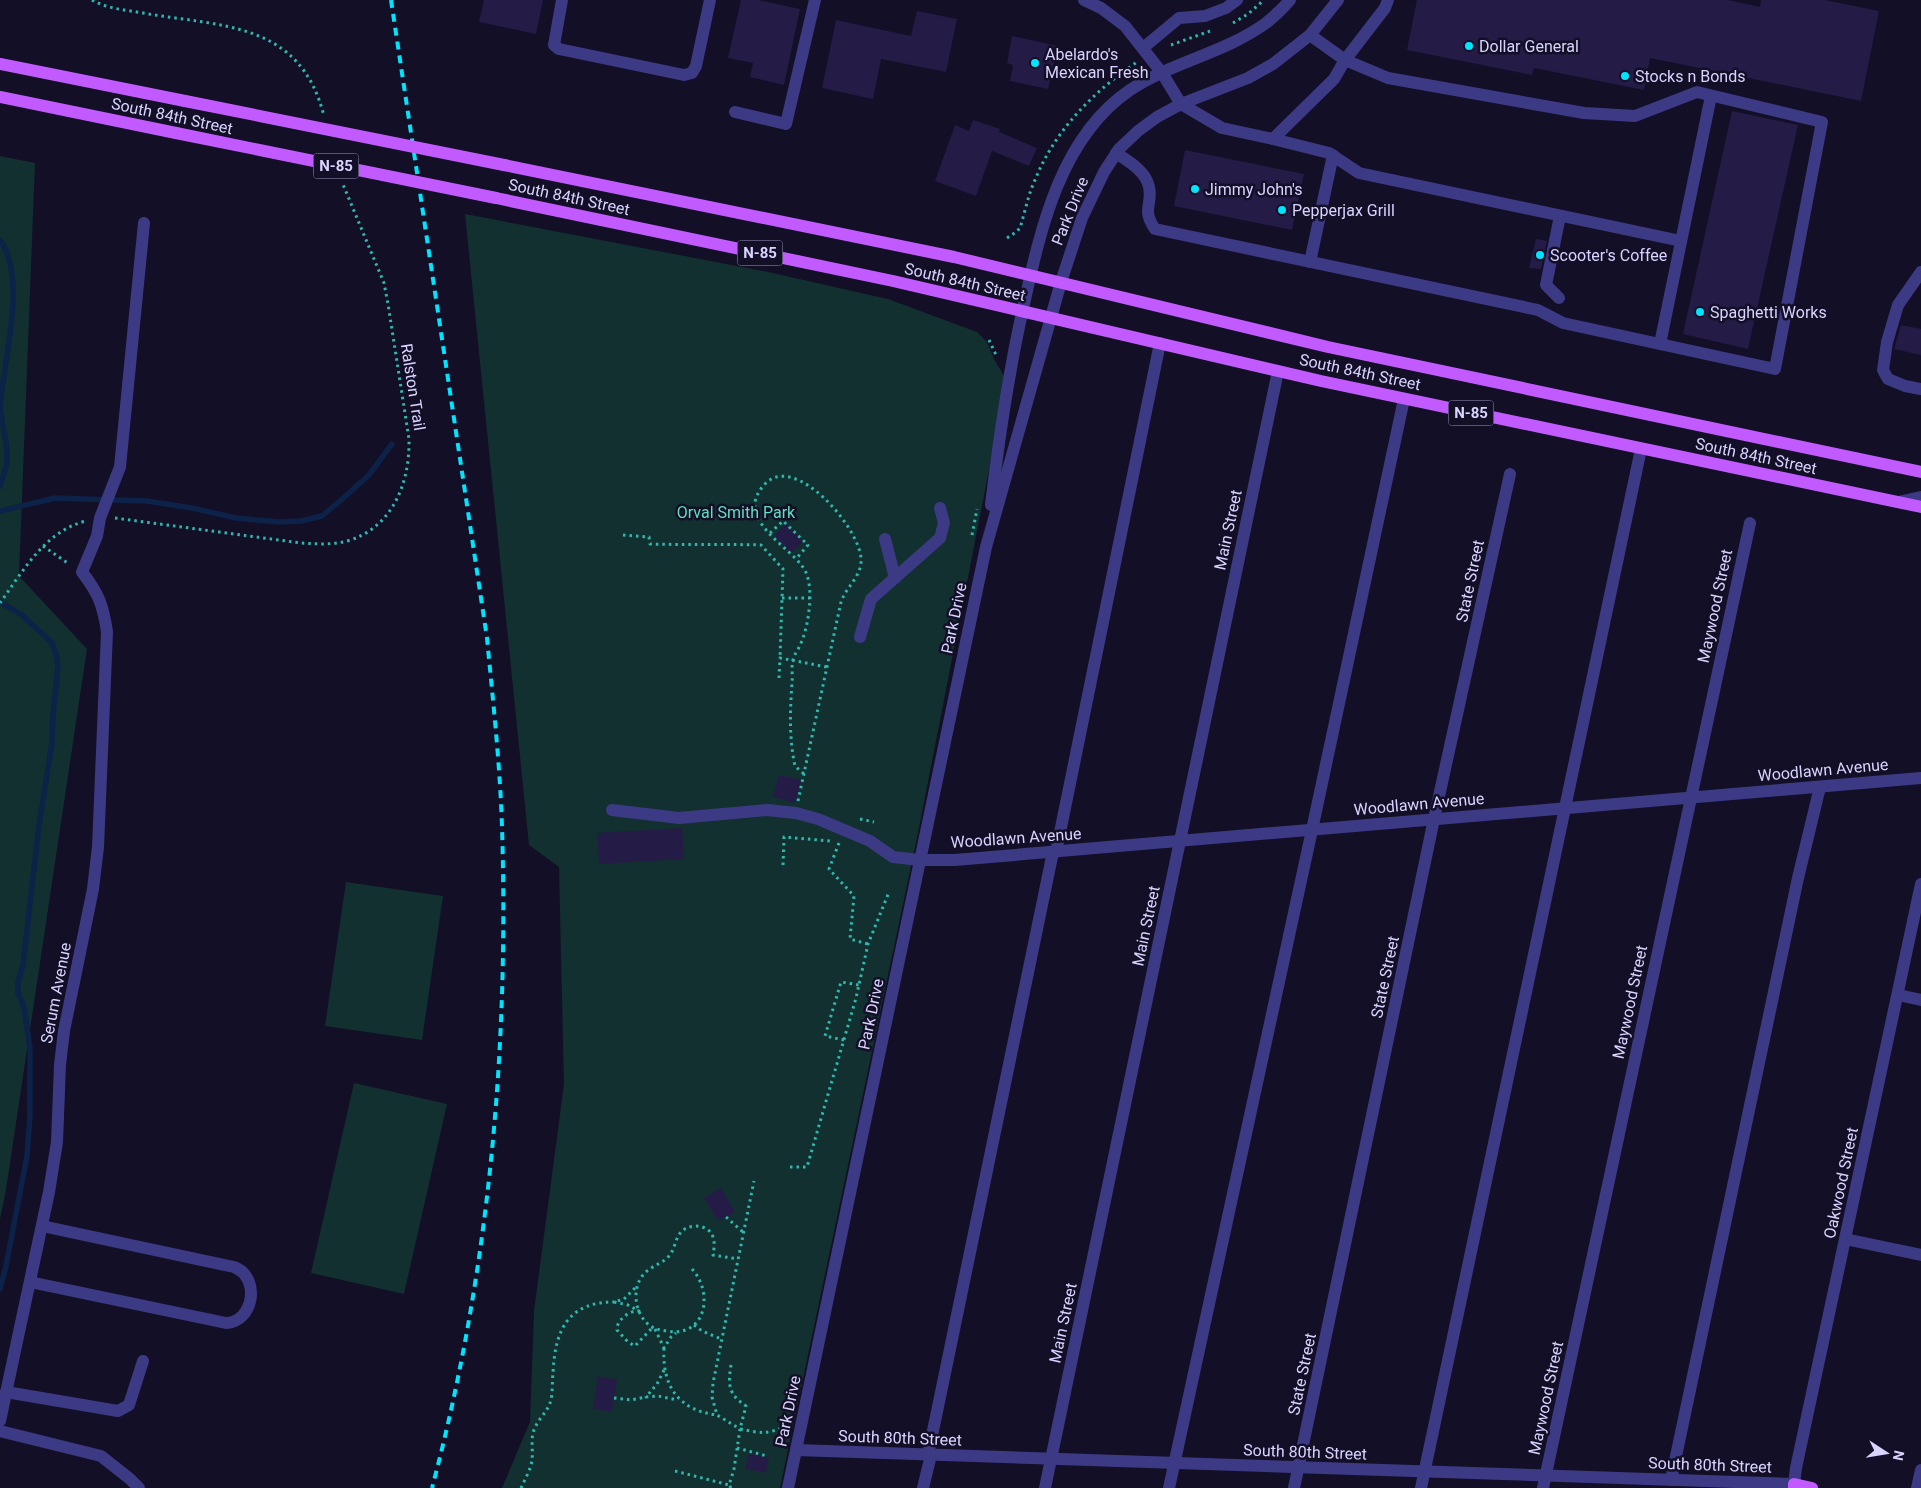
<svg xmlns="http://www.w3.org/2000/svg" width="1921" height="1488" font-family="Roboto,sans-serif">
	<rect width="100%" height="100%" fill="#130f26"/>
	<!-- green -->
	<g fill="#12302f">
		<polygon points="0,156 35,163 19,576 87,649 6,1190 0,1219"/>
		<polygon points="465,214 768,272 888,299 977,332 987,342 994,359 1004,376 996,434 918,833 780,1488 502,1488 530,1422 534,1311 564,1084 559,867 529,845"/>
		<polygon points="346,882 443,896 422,1040 325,1026"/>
		<polygon points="354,1083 447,1104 404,1294 311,1273"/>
	</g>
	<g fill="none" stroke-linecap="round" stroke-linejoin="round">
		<!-- stream -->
		<g stroke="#0c2248" stroke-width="5.5">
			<path d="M 0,240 C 28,278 3,363 0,407"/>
			<polyline points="0,408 7,449 7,464 0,486"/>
			<polyline points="0,511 55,498 147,501 192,508 236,518 280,522 301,521 322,516 341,500 369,475 392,444"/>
			<polyline points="0,602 22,615 51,642 56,653 58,666 53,715 52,743 39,825 23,965 18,982 18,993 24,1007 30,1048 30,1116 27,1156 6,1266 0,1289"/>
		</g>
	</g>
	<!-- building -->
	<g fill="#241b47">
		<polygon points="484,0 543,0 536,34 479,22"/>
		<polygon points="741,0 758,0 800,9 784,85 750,77 753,63 728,58"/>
		<polygon points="1417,0 1728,0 1760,7 1761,0 1825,0 1879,11 1861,101 1650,58 1644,90 1534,68 1532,75 1407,50"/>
		<polygon points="917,11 957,19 946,72 881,59 873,99 822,88 836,20 911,36"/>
		<polygon points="1012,36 1058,46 1048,89 1010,81 1013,65 1007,63"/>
		<polygon points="1732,111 1798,125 1748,349 1683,334"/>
		<polygon points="973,120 1000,129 999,132 1037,148 1029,166 992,151 976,196 935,181 955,125 969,131"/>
		<polygon points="1185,150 1304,174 1292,230 1174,206"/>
		<polygon points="1536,239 1547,241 1541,269 1529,268"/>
		<polygon points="1901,325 1921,329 1921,355 1894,349"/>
		<polygon points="785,524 803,542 791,553 774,536"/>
		<polygon points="779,775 801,780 795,803 773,797"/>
		<polygon points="682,828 684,859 599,864 597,833"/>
		<polygon points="721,1188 735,1212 718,1221 704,1198"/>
		<polygon points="598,1376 617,1380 612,1412 593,1409"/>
		<polygon points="749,1453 769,1458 766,1473 745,1469"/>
	</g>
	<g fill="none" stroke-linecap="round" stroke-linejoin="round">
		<!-- path -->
		<g stroke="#2fb8b0" stroke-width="3" stroke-dasharray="2.5 4" stroke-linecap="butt">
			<path d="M 92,0 C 108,9 126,10 143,13 C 222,27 300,21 324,116"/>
			<polyline points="1233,23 1248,14 1264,0"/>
			<polyline points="1171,45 1210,31"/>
			<path d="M 1007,238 L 1016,232 L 1020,228 C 1025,212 1028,195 1035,180 C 1055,130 1093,92 1137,62"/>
			<polyline points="989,340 997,357"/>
			<path d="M 115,518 L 301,543 C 316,544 332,545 347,541 C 393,528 410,482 409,439 L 388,304 L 384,283 L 342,182"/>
			<polyline points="770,533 783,521 808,545 796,559"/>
			<path d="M 623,535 L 649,537 L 650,544 C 687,545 724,544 761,545 L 783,569 L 780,658"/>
			<polyline points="972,535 977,509"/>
			<polyline points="43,546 69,564"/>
			<polyline points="782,598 810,598"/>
			<path d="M 0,603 C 23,571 45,531 86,521"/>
			<polyline points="779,678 780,658 827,667"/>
			<path d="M 798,801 L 841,602 C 846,587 862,576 861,559 C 860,528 795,452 765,484 C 760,489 755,497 755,504 C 754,529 789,548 802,566 C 809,574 810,588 810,599 C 809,614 807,629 801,643 C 799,649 794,654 793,660 C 791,667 793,676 792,683 C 790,711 789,739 795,766 L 804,774"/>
			<polyline points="860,819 874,822"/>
			<polyline points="839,843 829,869 854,896 850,939 868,944"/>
			<polyline points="783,865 784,837 830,841"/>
			<polyline points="844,1040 825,1036 841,982 859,985"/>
			<polyline points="790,1167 807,1167 856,998 868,944 889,892"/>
			<polyline points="726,1217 743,1232"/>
			<path d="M 692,1269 C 714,1293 706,1338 667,1331 C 660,1330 654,1329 649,1325 C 633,1312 631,1284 647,1271 C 654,1265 663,1263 669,1256 C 675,1249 675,1239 681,1232 C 689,1223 709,1224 713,1237 C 715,1243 714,1249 713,1255 L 738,1259"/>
			<path d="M 635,1288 L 624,1299 L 614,1302 L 628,1305 L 639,1311 C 629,1310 616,1321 617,1330 L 628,1342 L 635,1346 L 653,1327"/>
			<polyline points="694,1325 702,1331 721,1339"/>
			<polyline points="655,1329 664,1348 671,1337 676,1333"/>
			<path d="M 664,1348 C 662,1386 678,1410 717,1415"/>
			<path d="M 731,1365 C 728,1385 728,1394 746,1406 L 740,1429 C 760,1433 767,1435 786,1426"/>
			<polyline points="664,1370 657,1384 646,1397 658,1396 678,1400"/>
			<polyline points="614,1398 631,1400 646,1397"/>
			<polyline points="737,1448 767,1456"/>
			<polyline points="675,1471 729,1485"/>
			<path d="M 521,1488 C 525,1479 531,1469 532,1460 C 533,1451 531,1441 533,1433 C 536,1421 546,1414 550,1403 C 553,1395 552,1382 553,1373 C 555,1331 567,1302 614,1302"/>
			<polyline points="731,1488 729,1485 734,1469 740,1429 717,1415 712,1397 713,1383 754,1181"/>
		</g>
		<!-- minor -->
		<g stroke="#3d3a85" stroke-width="12">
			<polyline points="562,0 554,45 559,49 684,75 692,73 696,66 710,0"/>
			<polyline points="1084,0 1101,8 1125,26 1162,73 1181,104 1222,128 1273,139 1334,79 1345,60 1310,35"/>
			<polyline points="1143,48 1179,18 1205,16 1226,8 1237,0"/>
			<polyline points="735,112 786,124 815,0"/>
			<polyline points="1273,139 1329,153 1359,173 1681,241"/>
			<path d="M 1116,153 C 1128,161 1146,171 1149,187 C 1153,205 1141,209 1155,229 L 1538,310 L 1563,323 L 1775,369 L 1822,122 L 1697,92 L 1635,116 L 1584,113 L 1388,78 L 1345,60 L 1385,8 L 1388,0"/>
			<polyline points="1310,262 1333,155"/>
			<polyline points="1921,272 1898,305 1887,342 1883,370 1888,379 1905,386 1921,389"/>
			<polyline points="1559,298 1546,285 1560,216"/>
			<polyline points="1660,344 1711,96"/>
			<polyline points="1898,502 1921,497"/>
			<path d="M 991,505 C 999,437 1009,370 1024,304 C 1041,227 1061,137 1130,90 C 1172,62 1225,53 1266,23 C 1275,16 1283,8 1290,0"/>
			<polyline points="885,539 895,578"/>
			<polyline points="860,637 871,599 940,538 944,523 940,508"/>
			<polyline points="612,810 679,818 767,810 796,813 818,819 870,841 893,857 920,860 955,860 1921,778"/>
			<polyline points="1056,852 1160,343"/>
			<polyline points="1898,995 1921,1000"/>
			<polyline points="1845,1239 1921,1255"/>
			<path d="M 30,1282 L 226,1323 C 254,1322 261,1277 234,1267 L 42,1226"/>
			<polyline points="6,1392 118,1411 129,1405 143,1361"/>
			<path d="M 0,1421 L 49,1192 L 57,1142 L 60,1065 L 64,1031 L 93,889 L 98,847 L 107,632 C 103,605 99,594 82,572 L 97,536 L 100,518 L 120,467 L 144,223"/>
			<polyline points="0,1431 101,1456 130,1479 139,1488"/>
			<polyline points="796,1450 1794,1484 1796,1468 1921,884"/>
			<polyline points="928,1455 1053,852"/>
			<polyline points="1671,1480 1798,878 1820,787"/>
			<polyline points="788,1488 986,547 1061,282 1082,218 1104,172 1119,149 1138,131 1157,117 1181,104 1248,78 1273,64 1310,35 1338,0"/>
			<polyline points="923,1488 931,1455"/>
			<polyline points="1045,1488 1278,371"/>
			<polyline points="1169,1488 1312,830 1404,399"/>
			<polyline points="1294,1488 1434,819 1510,474"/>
			<polyline points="1421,1488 1641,449"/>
			<polyline points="1543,1488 1750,523"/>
			<polyline points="1917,1488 1921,1470"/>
		</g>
		<!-- major -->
		<g stroke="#c25bff" stroke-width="12">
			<polyline points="0,64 185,101"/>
			<polyline points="0,97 176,133"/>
			<polyline points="504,165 954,257 1328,347 1921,472"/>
			<polyline points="496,198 893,281 1321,381 1921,507"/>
			<polyline points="1794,1488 1794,1484 1812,1488"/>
		</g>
		<!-- rail -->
		<path stroke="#00e5ff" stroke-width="4" stroke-dasharray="8 6" stroke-linecap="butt" d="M 391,0 L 487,638 C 493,701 500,764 502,827 C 509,1048 489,1274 432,1488"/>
		<!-- major-bridge -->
		<g stroke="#c25bff" stroke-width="12">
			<polyline points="185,101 504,165"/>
			<polyline points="176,133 496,198"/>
		</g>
	</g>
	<!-- markers -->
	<g fill="#00e5ff" stroke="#130f26" stroke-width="2">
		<circle cx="1469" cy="46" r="5"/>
		<circle cx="1035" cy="63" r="5"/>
		<circle cx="1625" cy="76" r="5"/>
		<circle cx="1195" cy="189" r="5"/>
		<circle cx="1282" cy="210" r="5"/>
		<circle cx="1540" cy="255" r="5"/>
		<circle cx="1700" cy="312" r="5"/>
	</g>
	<g text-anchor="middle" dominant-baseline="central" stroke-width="5" stroke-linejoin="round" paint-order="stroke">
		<!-- shield labels -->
		<g fill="#130f26" stroke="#9e99be" stroke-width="1">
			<rect x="313.5" y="153.5" width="45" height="25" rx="4"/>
			<rect x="737.5" y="240.5" width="45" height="25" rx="4"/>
			<rect x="1448.5" y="400.5" width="45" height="25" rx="4"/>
		</g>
		<g font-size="15" font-weight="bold" fill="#d9d4ff">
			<text x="336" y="166">N-85</text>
			<text x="760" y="253">N-85</text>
			<text x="1471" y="413">N-85</text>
		</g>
		<!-- poi labels -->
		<g font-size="16" fill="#d9d4ff" stroke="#130f26" text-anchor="start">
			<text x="1479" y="46">Dollar General</text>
			<text x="1045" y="54">Abelardo's<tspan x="1045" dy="18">Mexican Fresh</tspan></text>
			<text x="1635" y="76">Stocks n Bonds</text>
			<text x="1205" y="189">Jimmy John's</text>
			<text x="1292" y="210">Pepperjax Grill</text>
			<text x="1550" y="255">Scooter's Coffee</text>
			<text x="1710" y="312">Spaghetti Works</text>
		</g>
		<!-- street labels -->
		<g font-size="16" fill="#d9d4ff" stroke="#130f26">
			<text transform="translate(172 116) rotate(12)">South 84th Street</text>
			<text transform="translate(569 197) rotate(12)">South 84th Street</text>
			<text transform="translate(1070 211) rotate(-68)">Park Drive</text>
			<text transform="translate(965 282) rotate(13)">South 84th Street</text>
			<text transform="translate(1360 372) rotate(12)">South 84th Street</text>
			<text transform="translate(413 387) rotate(81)">Ralston Trail</text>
			<text transform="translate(1756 456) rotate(12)">South 84th Street</text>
			<text transform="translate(1228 530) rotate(-78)">Main Street</text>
			<text transform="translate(1470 581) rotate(-78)">State Street</text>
			<text transform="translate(1715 606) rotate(-78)">Maywood Street</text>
			<text transform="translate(954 618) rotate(-78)">Park Drive</text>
			<text transform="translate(1823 770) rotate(-5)">Woodlawn Avenue</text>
			<text transform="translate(1419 804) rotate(-5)">Woodlawn Avenue</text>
			<text transform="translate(1016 838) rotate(-4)">Woodlawn Avenue</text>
			<text transform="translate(1146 926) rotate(-78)">Main Street</text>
			<text transform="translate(1385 977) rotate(-78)">State Street</text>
			<text transform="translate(56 993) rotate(-79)">Serum Avenue</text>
			<text transform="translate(1630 1002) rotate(-78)">Maywood Street</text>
			<text transform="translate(871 1014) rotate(-78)">Park Drive</text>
			<text transform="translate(1841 1183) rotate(-78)">Oakwood Street</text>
			<text transform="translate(1063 1323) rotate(-78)">Main Street</text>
			<text transform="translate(1302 1374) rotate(-78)">State Street</text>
			<text transform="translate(1546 1398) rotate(-78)">Maywood Street</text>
			<text transform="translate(788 1411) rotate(-78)">Park Drive</text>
			<text transform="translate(900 1438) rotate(2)">South 80th Street</text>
			<text transform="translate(1305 1452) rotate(2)">South 80th Street</text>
			<text transform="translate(1710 1465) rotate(2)">South 80th Street</text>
		</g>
		<!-- park labels -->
		<g font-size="16" fill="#5fe0c0" stroke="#130f26">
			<text x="736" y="512">Orval Smith Park</text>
		</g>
	</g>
	<!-- north arrow -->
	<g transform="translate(1886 1453) rotate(102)" stroke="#130f26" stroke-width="4" paint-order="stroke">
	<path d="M0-4L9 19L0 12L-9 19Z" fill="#d9d4ff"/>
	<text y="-8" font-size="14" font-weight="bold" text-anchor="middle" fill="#d9d4ff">N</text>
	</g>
</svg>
